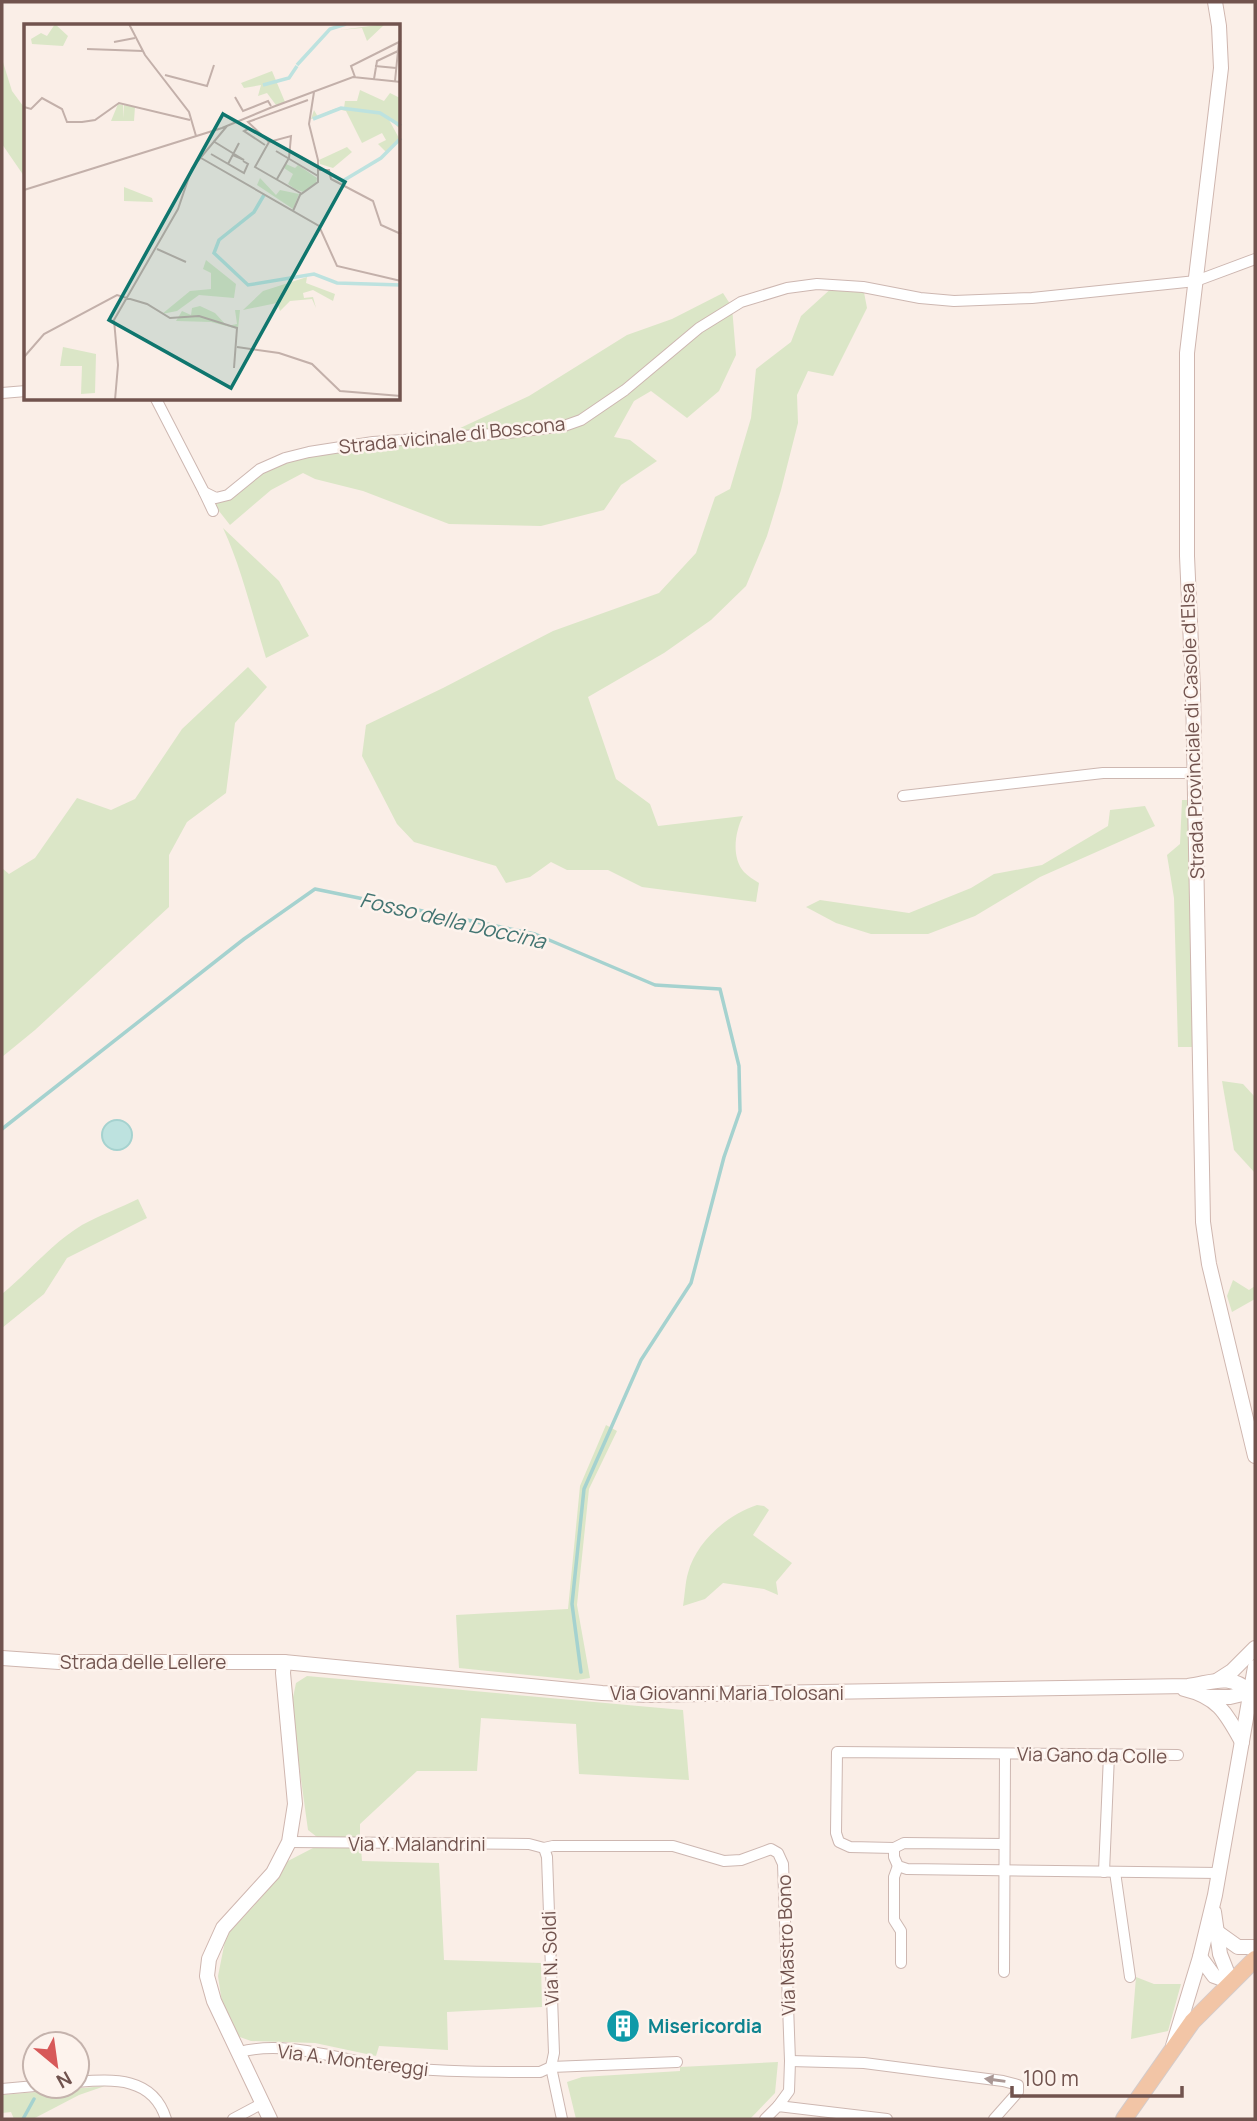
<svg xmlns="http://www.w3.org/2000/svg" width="1257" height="2121" font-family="Manrope,sans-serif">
	<rect width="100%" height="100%" fill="#faeee7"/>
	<!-- green -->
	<g fill="#dbe6c7">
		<polygon points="2,59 12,91 26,110 26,179 2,144"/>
		<path d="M 835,285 L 863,287 L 867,308 L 833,376 L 808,371 L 797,395 L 798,423 L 781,490 L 767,536 L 746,586 L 711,620 L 664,653 L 588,697 L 616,779 L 650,804 L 658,826 L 743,816 C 735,832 731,857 744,872 C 748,876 754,880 759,883 L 756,902 L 642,887 L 608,870 L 567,870 L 551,862 L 530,877 L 506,883 L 496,866 L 414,842 L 397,824 L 362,756 L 366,725 L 443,688 L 553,631 L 659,593 L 696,553 L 715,497 L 730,489 L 751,418 L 756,369 L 791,342 L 801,316 Z"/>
		<polygon points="723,293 732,307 736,355 719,391 687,418 651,391 634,401 614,437 630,440 657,461 621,485 604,510 541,526 449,524 363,491 315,479 303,473 271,490 230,525 204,492 216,498 285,458 441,437 529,396 627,335 672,319"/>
		<path d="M 223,528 L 279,581 L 309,636 L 266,658 C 252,614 242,569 223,528 Z"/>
		<polygon points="248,667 267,687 235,723 226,793 187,822 169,855 169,907 35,1030 2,1057 2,868 9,874 35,858 77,798 111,810 135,799 182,729"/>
		<polygon points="1182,800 1189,800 1193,1047 1178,1047 1174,898 1167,855 1180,844"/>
		<polygon points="1145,806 1155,826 1040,877 975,916 928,934 871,934 836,923 806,907 820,900 909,913 971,888 994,874 1042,865 1108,826 1110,810"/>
		<polygon points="1222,1081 1243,1084 1255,1097 1255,1173 1234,1150"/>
		<path d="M 138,1199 L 147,1218 L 67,1258 L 44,1294 L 2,1328 L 2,1294 C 29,1272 52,1243 82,1225 C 100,1215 120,1208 138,1199 Z"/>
		<polygon points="1233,1280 1249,1290 1255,1286 1255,1299 1232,1312 1227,1296"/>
		<polygon points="606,1425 617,1431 589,1489 577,1605 590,1678 577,1680 459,1668 456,1615 568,1609 580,1486"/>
		<path d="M 757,1505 L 764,1506 L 769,1510 L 753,1535 L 792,1563 L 776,1582 L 778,1595 L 764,1589 L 723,1583 L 705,1599 L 683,1606 C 685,1595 685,1583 688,1573 C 696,1542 727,1515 757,1505 Z"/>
		<polygon points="307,1676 683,1710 689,1780 579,1774 576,1724 481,1718 477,1771 417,1771 360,1824 360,1837 317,1837 308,1830 291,1707 296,1683"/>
		<polygon points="313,1848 361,1848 362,1861 439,1863 444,1960 541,1963 542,2007 447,2012 448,2050 379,2046 376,2056 315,2043 251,2041 237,2036 222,2003 218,1976 226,1936 261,1898 288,1861"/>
		<polygon points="1136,1977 1154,1984 1181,1984 1168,2031 1131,2039"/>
		<polygon points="778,2062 775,2093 750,2119 576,2119 567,2082 582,2077 680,2071 680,2067"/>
		<polygon points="105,2086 79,2095 33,2119 14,2119 11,2112 2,2113 2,2095"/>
	</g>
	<!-- water -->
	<circle fill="#bde2df" stroke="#a5d2cf" stroke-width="2" cx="117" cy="1135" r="15"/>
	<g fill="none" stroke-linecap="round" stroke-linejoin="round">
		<!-- stream -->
		<g stroke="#a5d2cf" stroke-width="3.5">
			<polyline points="2,1129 244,939 315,889 535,934 655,985 720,989 739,1066 740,1111 724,1157 691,1283 641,1360 584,1489 572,1604 581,1672"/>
			<polyline points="23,2119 34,2099"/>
		</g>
		<!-- street casing -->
		<g stroke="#cdb7b1" stroke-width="12">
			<g id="street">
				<polyline points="2,393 26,391"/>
				<polyline points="156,399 204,492 216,498 228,495 260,469 285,458 309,452 373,442 508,433 564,426 581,420 625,390 699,328 741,302 787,288 817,284 863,287 920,298 954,301 1032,298 1196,281 1255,259"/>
				<polyline points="204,492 213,511"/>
				<polyline points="903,796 1103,773 1194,773"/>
				<polyline points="289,1842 529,1844 544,1848"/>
				<polyline points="1004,1844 904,1843 894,1848 894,1857 898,1866 907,1869 1219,1873"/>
				<polyline points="544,1848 553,1846 673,1846 724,1861 741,1860 771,1849 778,1853 783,1864 790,2061 789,2091 778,2106"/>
				<polyline points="544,1848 547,1857 554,2053 551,2067"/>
				<polyline points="894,1848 850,1847 839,1842 836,1833 837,1752 1178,1755"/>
				<polyline points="898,1866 894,1877 894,1920 901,1931 901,1963"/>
				<polyline points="1104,1872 1109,1755"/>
				<polyline points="1115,1872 1130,1977"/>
				<polyline points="1004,1972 1005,1754"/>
				<path d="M 239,2052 C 291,2039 343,2062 394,2067 C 443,2072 492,2072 540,2072 L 551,2067 L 677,2062"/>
				<polyline points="790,2061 864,2063 1003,2081 1018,2085 1018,2092 994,2119"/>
				<polyline points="551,2067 562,2119"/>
				<path d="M 77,2082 C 114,2079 153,2077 166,2119"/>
				<polyline points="2,2089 35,2086"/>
				<polyline points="233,2119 263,2103"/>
				<polyline points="765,2119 778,2106 887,2119"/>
			</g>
		</g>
		<!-- secondary casing -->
		<g stroke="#cfb6af" stroke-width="16">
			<g id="secondary">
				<polyline points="1215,2 1219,26 1221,68 1187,353 1187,556 1193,690 1203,1222 1209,1264 1255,1456"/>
				<path d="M 2,1658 L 59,1662 L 284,1662 L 602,1693 L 648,1695 L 1188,1686 C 1215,1682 1228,1673 1251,1692"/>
				<polyline points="1218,1680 1232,1671 1255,1648"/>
				<path d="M 1184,1689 C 1218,1697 1226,1713 1242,1742"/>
				<polyline points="1208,1697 1230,1697 1251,1692"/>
				<polyline points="1214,1912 1220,1954 1231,1982"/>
				<polyline points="1217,1932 1238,1947 1255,1947"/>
				<polyline points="1200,1957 1214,1976 1231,1982"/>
				<polyline points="1173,2046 1200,1957 1215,1895 1255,1667"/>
				<polyline points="270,2119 214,2001 207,1976 209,1959 223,1928 273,1873 289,1842 295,1804 283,1673 284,1662"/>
			</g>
		</g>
		<!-- primary casing -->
		<g stroke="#d4cbca" stroke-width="18">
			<polyline id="primary" points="1124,2119 1192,2022 1255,1959"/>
		</g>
		<!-- street -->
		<use href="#street" stroke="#fff" stroke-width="10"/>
		<!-- secondary -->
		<use href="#secondary" stroke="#fff" stroke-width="14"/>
		<!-- primary -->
		<use href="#primary" stroke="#f2c5a6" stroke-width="16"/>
	</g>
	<!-- one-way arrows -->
	<defs><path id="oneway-solid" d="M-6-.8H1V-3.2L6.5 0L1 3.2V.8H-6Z" transform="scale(1.75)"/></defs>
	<use fill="#aa9895" href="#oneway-solid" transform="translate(995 2080) rotate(-172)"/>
	<!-- icons -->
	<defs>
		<g id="building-disc" transform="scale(1.75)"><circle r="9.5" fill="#0f9aa8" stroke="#fdf3ed"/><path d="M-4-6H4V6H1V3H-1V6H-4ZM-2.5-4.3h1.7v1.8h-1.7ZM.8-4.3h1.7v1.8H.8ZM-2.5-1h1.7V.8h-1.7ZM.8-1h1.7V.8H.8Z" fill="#fff"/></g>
	</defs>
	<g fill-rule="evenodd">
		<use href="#building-disc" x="623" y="2026"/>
	</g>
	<g text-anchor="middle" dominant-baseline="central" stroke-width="5" stroke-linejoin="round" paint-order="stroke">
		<!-- street labels -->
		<g font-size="19" fill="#71534e" stroke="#fdf3ed">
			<text transform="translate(452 435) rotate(-6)">Strada vicinale di Boscona</text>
			<text transform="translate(1192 731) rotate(-92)">Strada Provinciale di Casole d'Elsa</text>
			<text x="143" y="1662">Strada delle Lellere</text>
			<text x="727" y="1693">Via Giovanni Maria Tolosani</text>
			<text transform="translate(1092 1755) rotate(1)">Via Gano da Colle</text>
			<text x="417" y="1844">Via Y. Malandrini</text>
			<text transform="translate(786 1945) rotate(-92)">Via Mastro Bono</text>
			<text transform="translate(550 1958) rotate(-92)">Via N. Soldi</text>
			<text transform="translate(353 2060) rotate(7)">Via A. Montereggi</text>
		</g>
		<!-- culture labels -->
		<g font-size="19" font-weight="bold" fill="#0d838f" stroke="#fdf3ed" text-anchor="start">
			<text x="648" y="2026">Misericordia</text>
		</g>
		<!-- water labels -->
		<g font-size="21" font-style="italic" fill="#437572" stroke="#fdf3ed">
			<text transform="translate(453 920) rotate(13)">Fosso della Doccina</text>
		</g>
	</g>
	<!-- overview -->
	<g transform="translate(24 24)">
		<rect width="376" height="376" fill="#faeee7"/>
		<path d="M 31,0 L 44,12 L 39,22 L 8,20 L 7,15 L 17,9 L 23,12 ZM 361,0 L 343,17 L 338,4 L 316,6 ZM 248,47 L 261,78 L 252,81 L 243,69 L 234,72 L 237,61 L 220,64 L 217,59 ZM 336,66 L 360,77 L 366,69 L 376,74 L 376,105 L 364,94 L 376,116 L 362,128 L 354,120 L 362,116 L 358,109 L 338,119 L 322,87 L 313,85 L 294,94 L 287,95 L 290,86 L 294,93 L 305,87 L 313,84 L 320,84 L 321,77 L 333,77 ZM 94,80 L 99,81 L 100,94 L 100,81 L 111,83 L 110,97 L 87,97 ZM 323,123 L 328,128 L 309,144 L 296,140 L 295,136 ZM 262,140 L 271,144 L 274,141 L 293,154 L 292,160 L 279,168 L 271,165 L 264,160 L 269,150 L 260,144 ZM 236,154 L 252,171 L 256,166 L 275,170 L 269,185 L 233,161 ZM 100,163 L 128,174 L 129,178 L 100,177 ZM 182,236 L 212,260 L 210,274 L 175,271 L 153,287 L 138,290 L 166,267 L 187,265 L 187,249 L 179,245 ZM 283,253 L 282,259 L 311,270 L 309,277 L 289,266 L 279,269 L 280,274 L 289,273 L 292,284 L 288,275 L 266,277 L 256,287 L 253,279 L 219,286 L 239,267 ZM 176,282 L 191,289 L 203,302 L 213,300 L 211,286 L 216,286 L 214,305 L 187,298 L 152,297 L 158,287 L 167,291 L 168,284 ZM 39,323 L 72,330 L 71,369 L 57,370 L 58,342 L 36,342 Z" fill="#dbe6c7"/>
		<path fill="none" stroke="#bde2df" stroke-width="3.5" d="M 273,41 L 306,5 L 322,0M 239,61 L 265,54 L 273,42M 289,95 L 317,84 L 356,89 L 377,102M 317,158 L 357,134 L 377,114M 240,171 L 230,188 L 195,216 L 190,229 L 224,261 L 290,250 L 313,259 L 377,261"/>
		<path fill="none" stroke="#c3b0aa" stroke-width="2" d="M 105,0 L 121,31 L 165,88 L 172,112M 90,18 L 111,14M 63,25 L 119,27M 351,42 L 372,44M 141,51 L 183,62 L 190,41M 331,53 L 327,42 L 377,17M 350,55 L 353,37 L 374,27M 371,57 L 375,17M 211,73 L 219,87 L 244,77 L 247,82M 0,83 L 7,85 L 18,74 L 38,85 L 43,98 L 58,98 L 71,96 L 95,79 L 166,96M 246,84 L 329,53 L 377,58M 226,104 L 220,107 L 241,121M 189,117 L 220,136 L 209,131M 245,118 L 231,143 L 278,170M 252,127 L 294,152M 187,130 L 220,149 L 224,140 L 219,137M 177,134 L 295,202 L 313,242 L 377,257M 204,140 L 215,119M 294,146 L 305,146 L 307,155 L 349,177 L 357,201 L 377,210M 253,155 L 265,134 L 267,112 L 245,118 L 224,98 L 284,76M 0,166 L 198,104 L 246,84M 269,187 L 276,171 L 294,158 L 294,136 L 285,100 L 290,68M 133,225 L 162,238M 213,323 L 255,329 L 288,340 L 316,367 L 377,372M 0,333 L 20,310 L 93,271 L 123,280 L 146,294 L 175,292 L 213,304 L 210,344M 91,376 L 94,341 L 90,296 L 154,185 L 168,144 L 203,102"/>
		<path fill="#0f766e" fill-opacity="0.15" stroke="#0f766e" stroke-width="3.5" d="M 199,90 L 321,158 L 207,364 L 85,296 Z"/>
		<rect width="376" height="376" fill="none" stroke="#71534e" stroke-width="3.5"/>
	</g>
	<!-- border -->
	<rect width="1257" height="2121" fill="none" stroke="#71534e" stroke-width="7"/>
	<!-- north arrow -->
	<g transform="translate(56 2065) rotate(151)"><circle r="33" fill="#fdf3ed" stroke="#c5b3ad" stroke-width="2"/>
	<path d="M0-5L12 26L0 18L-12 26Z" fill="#d75959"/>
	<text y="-10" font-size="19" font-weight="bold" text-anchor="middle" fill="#71534e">N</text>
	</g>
	<!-- scale -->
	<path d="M1012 2086v10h170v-10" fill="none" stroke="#71534e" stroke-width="3.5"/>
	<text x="1023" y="2086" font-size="21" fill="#71534e" stroke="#fdf3ed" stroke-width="5" paint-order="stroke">100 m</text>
</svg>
